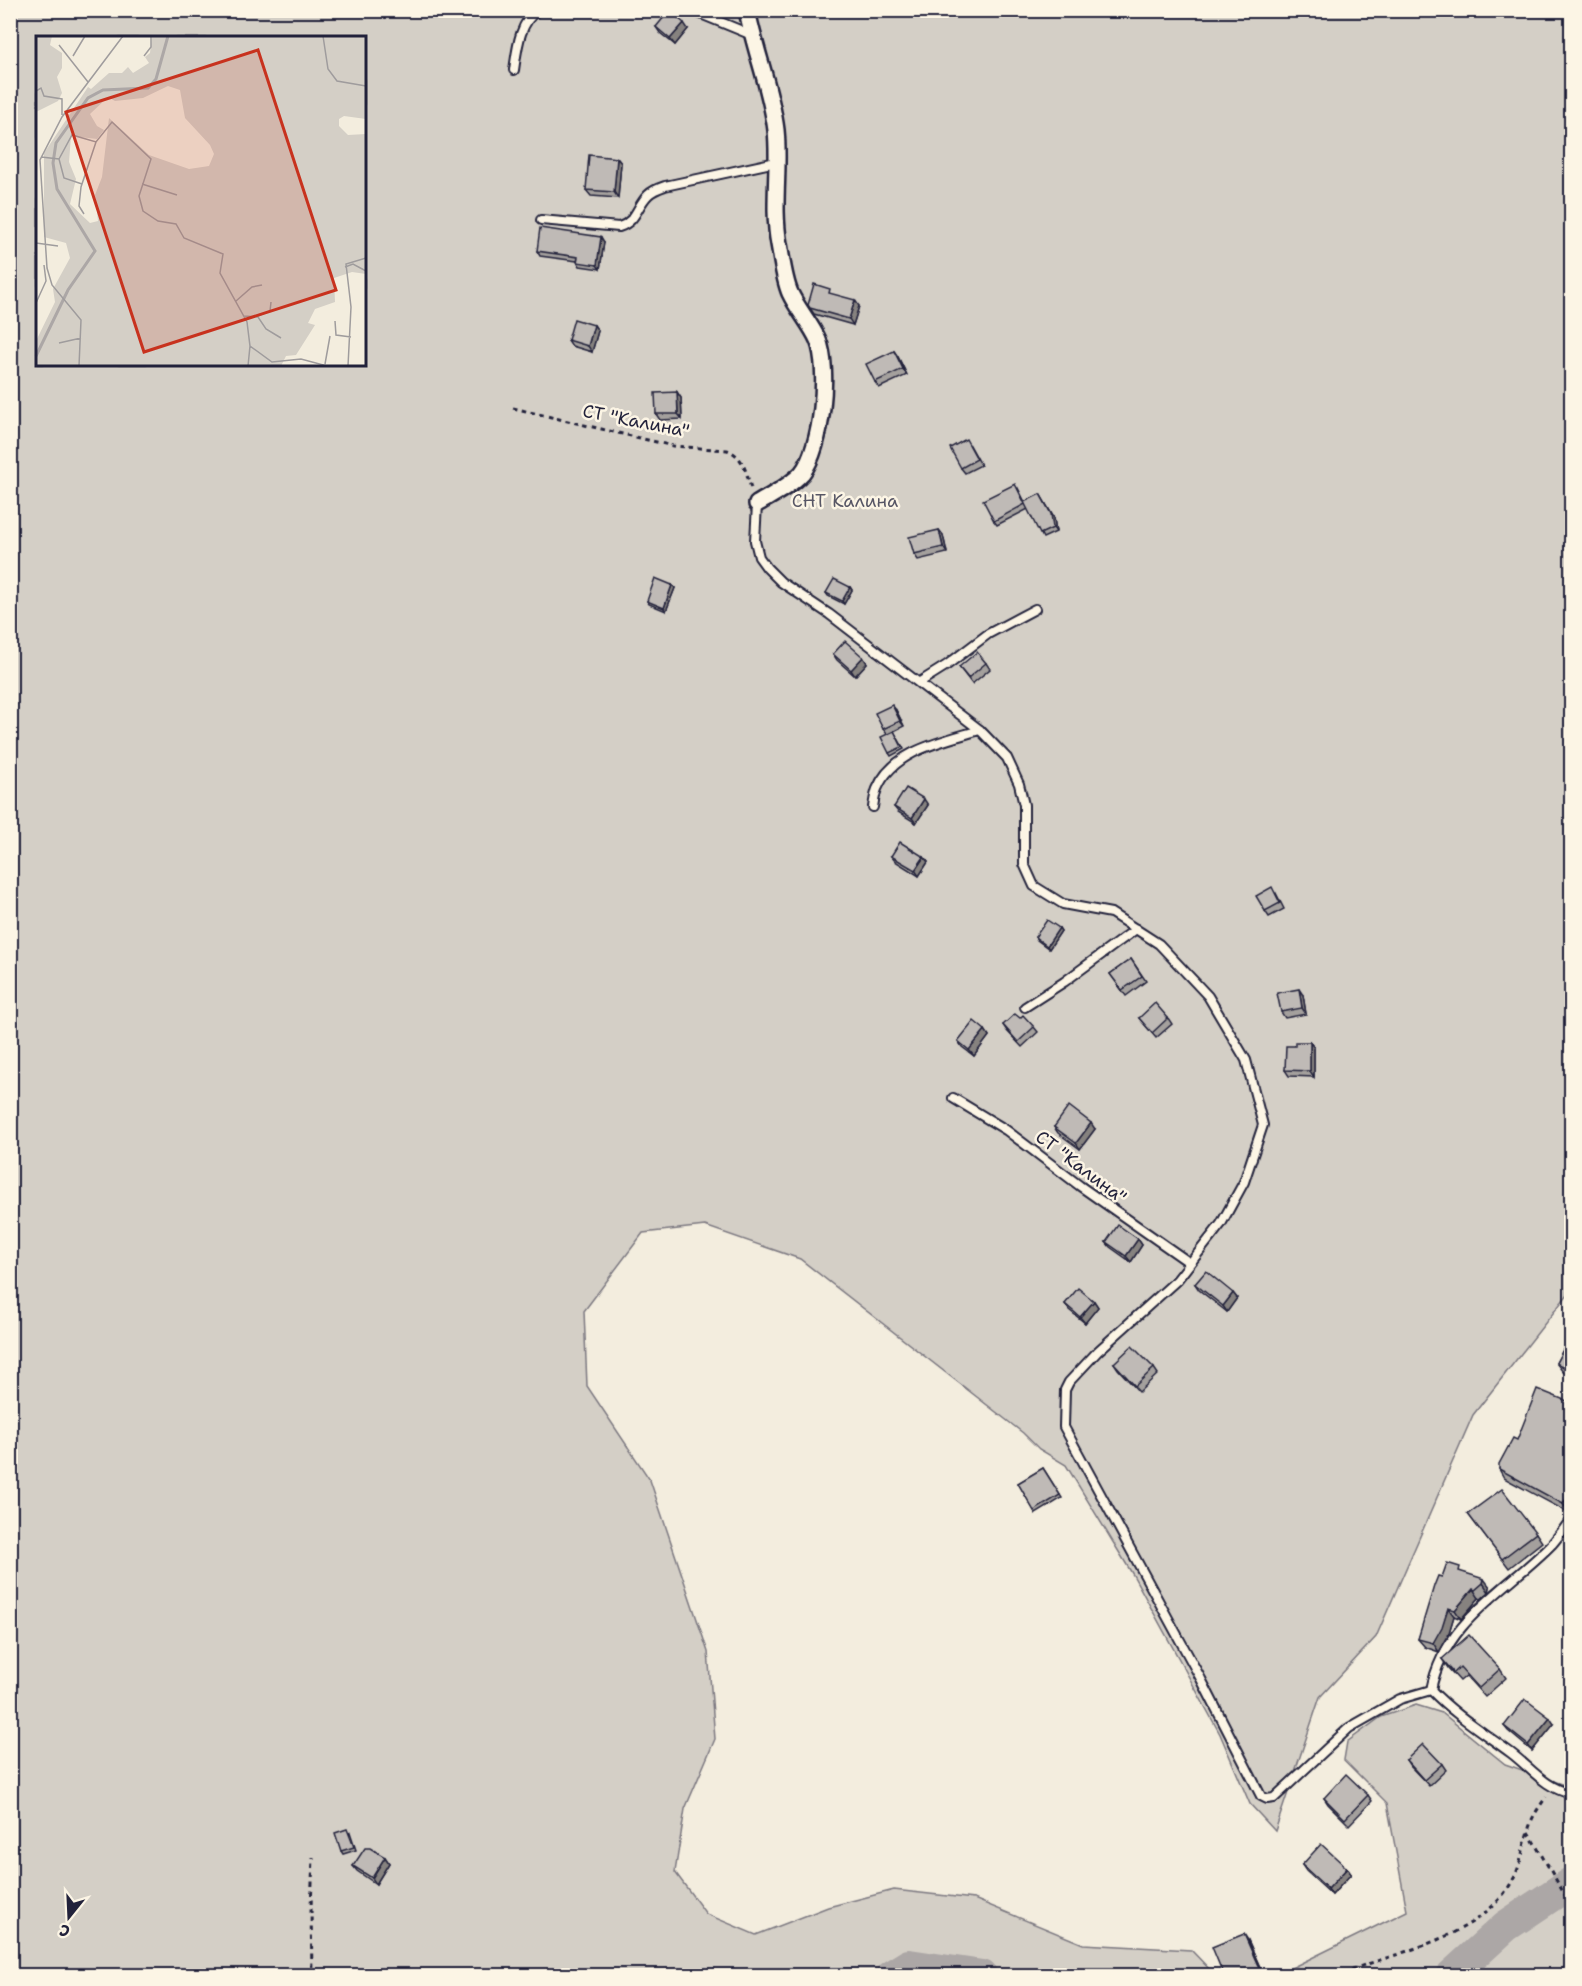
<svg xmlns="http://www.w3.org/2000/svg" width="1582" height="1986" font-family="'Shantell Sans',sans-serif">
	<rect width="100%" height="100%" fill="#f3edde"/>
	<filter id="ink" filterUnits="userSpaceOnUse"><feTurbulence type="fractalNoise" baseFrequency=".0167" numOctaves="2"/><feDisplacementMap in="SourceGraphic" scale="12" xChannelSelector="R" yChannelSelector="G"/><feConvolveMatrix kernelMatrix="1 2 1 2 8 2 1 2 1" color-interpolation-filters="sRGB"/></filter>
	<g filter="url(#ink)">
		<!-- green -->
		<g fill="#d4cfc6" stroke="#7b7880" stroke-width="1.5" fill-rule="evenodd">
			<path d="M 13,10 L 1571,11 L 1572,1235 L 1568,1294 L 1473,1415 L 1376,1637 L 1320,1697 L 1275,1831 L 1250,1804 L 1220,1734 L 1133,1575 L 1066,1465 L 1039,1449 L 1023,1433 L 800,1259 L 705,1226 L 643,1233 L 584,1311 L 587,1386 L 650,1480 L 708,1652 L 715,1739 L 685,1809 L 675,1872 L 706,1914 L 756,1935 L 828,1907 L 894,1890 L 974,1899 L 1083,1944 L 1191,1950 L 1215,1975 L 11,1975 L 10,21 ZM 38,38 L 364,38 L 364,364 L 38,364 Z"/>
			<polygon points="1416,1705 1442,1713 1505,1764 1571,1787 1571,1962 1553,1975 1275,1976 1407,1911 1387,1803 1344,1760 1347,1742 1381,1717"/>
		</g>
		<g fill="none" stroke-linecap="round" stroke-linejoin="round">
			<!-- river -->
			<g stroke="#aca7a6" stroke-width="32">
				<polyline points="891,1976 909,1965 982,1976"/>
				<polyline points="1451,1976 1506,1926 1572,1882"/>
			</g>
			<!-- service casing -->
			<g stroke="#22223b" stroke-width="12">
				<g id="service">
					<polyline points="691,10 752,35"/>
					<path d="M 514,70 C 517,50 519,22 538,10"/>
					<path d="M 541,220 L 619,227 C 637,221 636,207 648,195 C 653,190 659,188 665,186 L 776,162"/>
					<path d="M 757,504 L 755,541 L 759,557 L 767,568 L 781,582 L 829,614 L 980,730 L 1007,758 L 1019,784 L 1024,805 L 1024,864 L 1034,886 L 1063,904 L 1111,913 L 1159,944 L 1208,996 L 1246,1060 L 1263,1125 L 1244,1182 L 1221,1224 L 1177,1280 L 1098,1351 L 1069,1382 L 1065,1390 L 1064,1427 L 1201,1679 L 1261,1796 L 1267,1799 L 1274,1798 L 1349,1728 L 1400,1699 L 1431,1690 C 1455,1715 1484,1733 1511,1753 C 1532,1769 1545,1788 1572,1794"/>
					<polyline points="920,682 947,665 988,634 1035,609"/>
					<path d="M 873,807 C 874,801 875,794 877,789 C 893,750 944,741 980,730"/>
					<polyline points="1025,1007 1064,982 1136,929"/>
					<polyline points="953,1098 1006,1130 1080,1186 1190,1263"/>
					<path d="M 1431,1690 C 1444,1621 1507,1590 1552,1544 C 1559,1536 1565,1527 1572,1518"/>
				</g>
			</g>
			<!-- minor casing -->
			<g stroke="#22223b" stroke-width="20">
				<path id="minor" d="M 747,10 C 755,51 771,89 776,130 C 780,168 772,206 779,244 C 782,260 784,279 790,293 C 798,310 811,324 818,340 C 830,369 822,448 802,473 C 790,486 772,495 757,504"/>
			</g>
			<!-- path -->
			<g stroke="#22223b" stroke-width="3" stroke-dasharray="4.5 4.5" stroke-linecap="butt">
				<path d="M 513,408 L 673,446 L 727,450 C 744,456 746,473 751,488"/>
				<polyline points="1528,1832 1572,1907"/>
				<polyline points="312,1976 311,1907 313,1857"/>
				<path d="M 1345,1976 L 1353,1969 C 1409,1949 1484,1935 1514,1878 C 1522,1862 1524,1842 1530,1825 C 1533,1815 1540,1806 1546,1797"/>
			</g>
			<!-- service -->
			<use href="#service" stroke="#fcf5e5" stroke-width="8"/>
			<!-- minor -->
			<use href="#minor" stroke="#fcf5e5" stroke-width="15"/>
		</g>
		<!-- wall -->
		<g fill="#a4a09d" stroke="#22223b" stroke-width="1.5">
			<polygon points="656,27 688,29 675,45 660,33"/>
			<polygon points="617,158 621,163 618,198 591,196 586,190"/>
			<polygon points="604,242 600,269 580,266 577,261 540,256 537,251"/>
			<polygon points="834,295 859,306 853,325 814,314 808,305"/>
			<polygon points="594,325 598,331 592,352 572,346 568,340"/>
			<polygon points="894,351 898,357 907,375 879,388 875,382"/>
			<polygon points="677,392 681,398 682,419 660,420 656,414"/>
			<polygon points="970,445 981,465 965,473 961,468"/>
			<polygon points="1018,488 1025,502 1040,494 1054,518 1056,532 1043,538 1028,509 997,525 994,521"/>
			<polygon points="939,530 943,535 947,553 918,560 914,554"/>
			<polygon points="672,585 675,588 666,611 649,604 647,601"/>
			<polygon points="850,587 852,590 844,604 828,596 826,593"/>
			<polygon points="833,654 863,657 867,663 855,676 837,660"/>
			<polygon points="986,663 990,669 972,684 959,667"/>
			<polygon points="896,710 904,726 894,731 904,749 891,756 889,753 887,734 883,729"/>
			<polygon points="928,805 916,823 898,812 894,807"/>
			<polygon points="891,856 924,857 928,862 919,876 895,861"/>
			<polygon points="1276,893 1284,909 1269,917 1265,911"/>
			<polygon points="1059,928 1061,931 1049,949 1037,940 1035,937"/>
			<polygon points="1131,959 1146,981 1126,996 1110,974"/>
			<polygon points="1303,995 1306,1014 1285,1018 1281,1012"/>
			<polygon points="1020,1018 1034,1027 1038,1032 1022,1047 1007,1031 1003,1025"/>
			<polygon points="1139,1018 1168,1018 1172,1024 1156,1038"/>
			<polygon points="985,1030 989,1036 974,1056 962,1047 958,1041"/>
			<polygon points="1310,1042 1314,1048 1314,1077 1289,1076 1285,1070 1295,1046"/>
			<polygon points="1054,1127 1095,1129 1080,1149 1058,1133"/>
			<polygon points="1138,1239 1142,1245 1131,1262 1110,1247 1106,1242"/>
			<polygon points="1195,1284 1233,1293 1237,1298 1227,1312 1199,1290"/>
			<polygon points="1094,1301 1098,1307 1085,1323 1069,1310 1065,1304"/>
			<polygon points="1572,1333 1572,1376 1563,1372 1556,1363"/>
			<polygon points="1114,1363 1154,1368 1158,1374 1139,1392 1118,1369"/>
			<polygon points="1572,1403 1572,1508 1569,1513 1504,1478 1499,1469 1517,1440"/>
			<polygon points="1043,1468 1062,1498 1036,1514 1018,1483"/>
			<polygon points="1468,1514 1536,1533 1542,1542 1509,1568"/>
			<polygon points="1464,1573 1490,1587 1489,1592 1481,1599 1479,1598 1461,1619 1454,1616 1448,1636 1439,1652 1425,1647 1418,1639 1442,1577"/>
			<polygon points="1442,1659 1500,1669 1506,1678 1485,1697 1466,1676 1460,1681 1448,1668"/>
			<polygon points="1554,1724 1532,1751 1508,1731 1504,1726"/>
			<polygon points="1406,1760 1442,1764 1446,1770 1429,1786 1410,1766"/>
			<polygon points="1368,1795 1372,1801 1349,1825 1328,1804 1324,1798"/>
			<polygon points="350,1832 356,1850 343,1854 341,1851"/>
			<polygon points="385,1857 389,1863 376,1884 357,1871 353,1866"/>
			<polygon points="1302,1865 1347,1868 1351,1874 1332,1895 1306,1871"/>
			<polygon points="1248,1940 1263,1974 1259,1976 1224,1976"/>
		</g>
		<!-- shaded-wall -->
		<g fill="#86827f" stroke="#22223b" stroke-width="1.5">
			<polygon points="684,23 688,29 675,45 670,39"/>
			<polygon points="617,158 621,163 618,198 614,192"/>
			<polygon points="601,237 604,242 600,269 597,265"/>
			<polygon points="855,300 859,306 853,325 849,319"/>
			<polygon points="594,325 598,331 592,352 588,346"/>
			<polygon points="894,351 898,357 907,375 903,369"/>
			<polygon points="677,392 681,398 682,419 678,414"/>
			<polygon points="1040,494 1054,518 1056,532 1053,528"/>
			<polygon points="939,530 943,535 947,553 943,547"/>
			<polygon points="672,585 675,588 666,611 664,608"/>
			<polygon points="850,587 852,590 844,604 842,601"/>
			<polygon points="863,657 867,663 855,676 851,670"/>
			<polygon points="892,705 896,710 904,726 900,721"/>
			<polygon points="924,799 928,805 916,823 912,818"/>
			<polygon points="924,857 928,862 919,876 915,870"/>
			<polygon points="1059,928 1061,931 1049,949 1047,946"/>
			<polygon points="1299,989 1303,995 1306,1014 1302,1008"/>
			<polygon points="985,1030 989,1036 974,1056 969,1050"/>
			<polygon points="1310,1042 1314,1048 1314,1077 1310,1071"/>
			<polygon points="1091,1123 1095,1129 1080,1149 1076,1143"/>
			<polygon points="1138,1239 1142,1245 1131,1262 1126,1256"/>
			<polygon points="1233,1293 1237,1298 1227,1312 1223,1306"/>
			<polygon points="1094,1301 1098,1307 1085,1323 1080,1317"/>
			<polygon points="1572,1489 1572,1508 1569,1513 1563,1504"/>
			<polygon points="1484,1579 1490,1587 1489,1592 1483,1583"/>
			<polygon points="1473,1589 1479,1598 1461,1619 1455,1610"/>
			<polygon points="1448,1608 1454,1616 1448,1636 1439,1652 1433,1643"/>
			<polygon points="1550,1718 1554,1724 1532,1751 1528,1745"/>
			<polygon points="385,1857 389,1863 376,1884 372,1878"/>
			<polygon points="1347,1868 1351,1874 1332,1895 1328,1889"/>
			<polygon points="1244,1934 1248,1940 1263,1974 1259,1968"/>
		</g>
		<!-- building -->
		<g fill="#bfbab6" stroke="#22223b" stroke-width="1.5">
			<polygon points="669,11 684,23 670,39 656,27"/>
			<polygon points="589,155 617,158 614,192 586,190"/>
			<polygon points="540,228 601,237 597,265 577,262 578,257 537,251"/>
			<polygon points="814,284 830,289 829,293 855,300 849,319 810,308 808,305"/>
			<polygon points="574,319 594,325 588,346 568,340"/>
			<polygon points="894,351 903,369 875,382 866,364"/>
			<polygon points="677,392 678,414 656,414 655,393"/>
			<polygon points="966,439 977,459 961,468 950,448"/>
			<polygon points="1015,484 1025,504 1024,502 1040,494 1051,514 1053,528 1040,534 1025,504 994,521 983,500"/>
			<polygon points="939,530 943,547 914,554 909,537"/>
			<polygon points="655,578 672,585 664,608 647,601"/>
			<polygon points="834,579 850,587 842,601 826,593"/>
			<polygon points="845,641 863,657 851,670 833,654"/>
			<polygon points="977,652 986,663 968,678 959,667"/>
			<polygon points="892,705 900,721 883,729 875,713"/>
			<polygon points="894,731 902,747 889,753 881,737"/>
			<polygon points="906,788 924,799 912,818 894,807"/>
			<polygon points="900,842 924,857 915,870 891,856"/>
			<polygon points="1272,887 1280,903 1265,911 1256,896"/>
			<polygon points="1047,920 1059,928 1047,946 1035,937"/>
			<polygon points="1131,959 1142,976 1122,990 1110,974"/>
			<polygon points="1299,989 1302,1008 1281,1012 1277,993"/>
			<polygon points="1155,1003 1168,1018 1152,1033 1139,1018"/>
			<polygon points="1015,1014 1020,1018 1023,1015 1034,1027 1018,1042 1003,1025"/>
			<polygon points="974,1021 985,1030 969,1050 958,1041"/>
			<polygon points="1295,1042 1310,1042 1310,1071 1285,1070 1286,1046 1295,1046"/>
			<polygon points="1069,1106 1091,1123 1076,1143 1054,1127"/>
			<polygon points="1118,1225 1138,1239 1126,1256 1106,1242"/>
			<polygon points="1206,1271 1233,1293 1223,1306 1195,1284"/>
			<polygon points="1078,1288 1094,1301 1080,1317 1065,1304"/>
			<polygon points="1572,1333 1572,1371 1556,1363"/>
			<polygon points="1132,1346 1154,1368 1135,1386 1114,1363"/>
			<polygon points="1537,1389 1572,1403 1572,1489 1563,1504 1499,1469 1499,1464 1513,1438 1517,1440"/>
			<polygon points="1043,1468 1060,1495 1034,1511 1018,1483"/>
			<polygon points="1502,1489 1536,1533 1502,1559 1468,1514"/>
			<polygon points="1447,1563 1460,1567 1459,1571 1484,1579 1483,1583 1475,1590 1473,1589 1455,1610 1448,1608 1442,1627 1433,1643 1418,1639 1434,1586 1438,1576 1442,1577"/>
			<polygon points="1469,1635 1500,1669 1479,1688 1460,1667 1454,1673 1442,1659"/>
			<polygon points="1525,1699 1550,1718 1528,1745 1504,1726"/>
			<polygon points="1423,1744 1442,1764 1424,1780 1406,1760"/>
			<polygon points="1346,1774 1368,1795 1345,1819 1324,1798"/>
			<polygon points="347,1829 354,1847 341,1851 335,1833"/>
			<polygon points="1321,1844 1347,1868 1328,1889 1302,1865"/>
			<polygon points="365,1848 370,1848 385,1857 372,1878 353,1866"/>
			<polygon points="1244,1934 1259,1968 1241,1976 1224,1976 1212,1947"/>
		</g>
	</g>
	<g text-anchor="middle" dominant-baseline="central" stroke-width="5" stroke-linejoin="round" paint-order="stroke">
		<!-- street labels -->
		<g font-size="18" fill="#22223b" stroke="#fcf5e5">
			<text transform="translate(636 421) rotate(11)">СТ "Калина"</text>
			<text transform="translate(1081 1167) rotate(37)">СТ "Калина"</text>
		</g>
		<!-- park labels -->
		<g font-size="18" fill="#575665" stroke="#fcf5e5">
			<text x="845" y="501">СНТ Калина</text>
		</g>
	</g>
	<!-- overview -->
	<g transform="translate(36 36)">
		<rect width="330" height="330" fill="#f3edde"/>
		<path d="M 0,0 L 16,0 L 14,9 L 26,17 L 26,32 L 21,41 L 26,57 L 22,65 L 0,76 ZM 116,0 L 330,0 L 330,83 L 308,80 L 303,83 L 303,90 L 312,99 L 330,98 L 330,238 L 316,236 L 298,242 L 299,266 L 279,273 L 272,287 L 279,289 L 260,319 L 250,320 L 245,330 L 0,330 L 0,305 L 19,266 L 17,253 L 34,222 L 30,207 L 8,201 L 8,117 L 52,51 L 55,53 L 73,37 L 86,37 L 92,31 L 97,37 L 113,27 L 109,21 L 114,17 ZM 132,50 L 144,54 L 149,82 L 174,109 L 178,118 L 173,130 L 153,133 L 113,119 L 73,82 L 66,141 L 59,159 L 62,185 L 54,187 L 34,168 L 40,143 L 33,126 L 35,100 L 61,103 L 68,94 L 61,90 L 54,78 L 72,61 L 79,65 L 107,62 Z" fill="#d4cfc6" fill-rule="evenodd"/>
		<path fill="none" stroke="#aca7a6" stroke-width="3" d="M 0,320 L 32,254 L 59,215 L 21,153 L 17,127 L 20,107 L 52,62 L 67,54 L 112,52 L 120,43 L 132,0"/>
		<path fill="none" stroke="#9f9c9d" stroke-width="1.5" d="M 287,0 L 292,33 L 301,45 L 330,50M 23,9 L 52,46M 37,20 L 49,0M 108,20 L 115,11 L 115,0M 0,55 L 5,52 L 8,60 L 26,63 L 26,79M 5,121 L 23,123 L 28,142 L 46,148M 23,123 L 36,99 L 60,106 L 76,86 L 115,123 L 103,160 L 107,175 L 122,185 L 140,188 L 148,202 L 187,218 L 184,237 L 211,286 L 214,310 L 236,326 L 265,323 L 291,330M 106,148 L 141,159M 48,178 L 43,170 L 45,151 L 60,106M 0,207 L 22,210M 309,231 L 317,228 L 330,235M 200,265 L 216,251 L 226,249M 0,267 L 10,245 L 8,229M 207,280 L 222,281 L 230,293 L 245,302M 222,280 L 234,275 L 235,266M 299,285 L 300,299 L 315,301M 23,307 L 45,302M 289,328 L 294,300M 43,330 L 45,284 L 16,249 L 11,232 L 4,124 L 26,81 L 87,0M 212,330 L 214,310M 312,330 L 315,271 L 310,228 L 330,222"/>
		<path fill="#c8321e" fill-opacity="0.15" stroke="#c8321e" stroke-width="3" d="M 222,14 L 300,254 L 108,316 L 30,76 Z"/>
		<rect width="330" height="330" fill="none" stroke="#22223b" stroke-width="3"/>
	</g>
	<!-- margin -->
	<rect width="1582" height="1986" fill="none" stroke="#fcf5e5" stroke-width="36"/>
	<rect x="18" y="18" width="1546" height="1950" fill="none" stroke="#22223b" stroke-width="2" filter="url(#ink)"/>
	<!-- north arrow -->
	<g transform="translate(69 1917) rotate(198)" stroke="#fcf5e5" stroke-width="4.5" paint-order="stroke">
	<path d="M0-4.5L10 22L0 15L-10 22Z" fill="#22223b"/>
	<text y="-9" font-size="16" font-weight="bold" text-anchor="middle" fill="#22223b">С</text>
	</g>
</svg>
